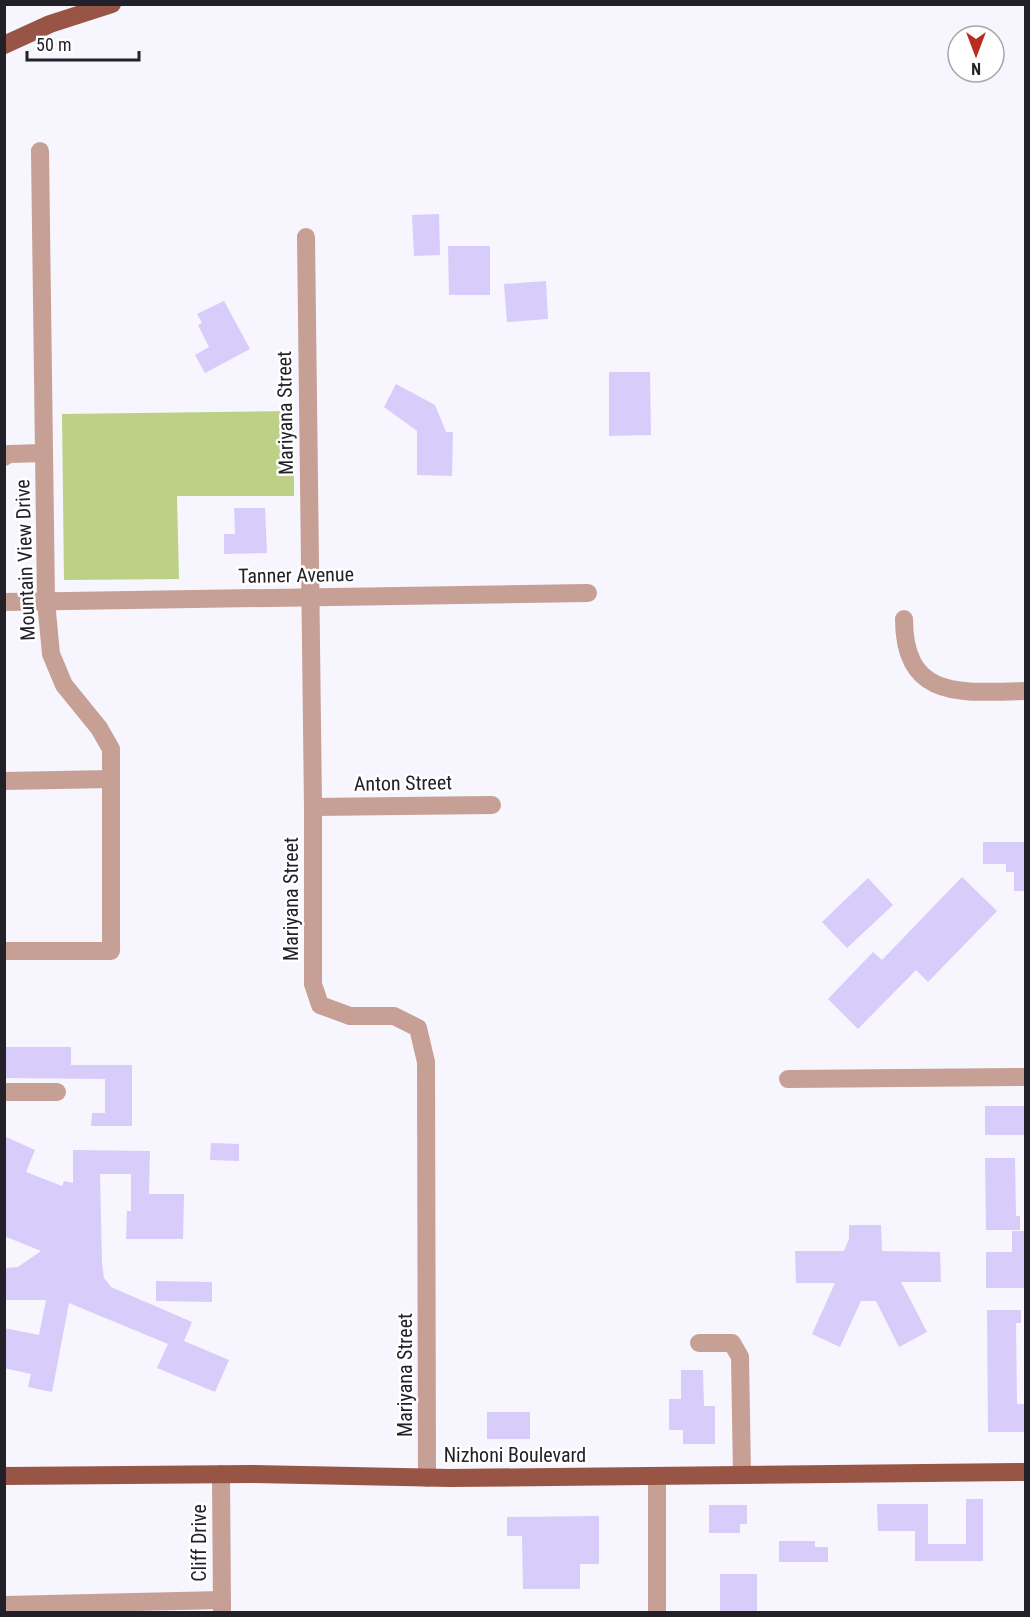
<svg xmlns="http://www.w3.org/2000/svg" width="1030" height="1617" font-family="'Roboto Condensed',sans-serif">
	<rect width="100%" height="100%" fill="#f7f5fd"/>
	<!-- green -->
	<polygon fill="#bcd185" points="294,411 294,496 177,496 179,579 64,580 62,414"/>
	<!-- building -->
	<g fill="#d8ccfb">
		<polygon points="439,214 440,255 414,256 412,215"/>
		<polygon points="448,246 490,246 490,295 449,295"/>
		<polygon points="546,281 548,319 507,322 504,284"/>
		<polygon points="224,301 250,349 205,373 195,355 209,347 198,325 202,323 197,314"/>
		<polygon points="609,372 650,372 651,435 609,436"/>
		<polygon points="396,384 435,405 446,432 453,432 452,476 417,475 417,431 384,407"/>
		<polygon points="234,508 265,508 267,553 224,554 224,534 235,534"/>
		<polygon points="983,842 1025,842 1026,891 1014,891 1014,872 1006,872 1006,864 983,864"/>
		<polygon points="962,877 997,911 928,982 916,970 858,1029 828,999 873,952 882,960"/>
		<polygon points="868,878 893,905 847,948 822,922"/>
		<polygon points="4,1047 71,1047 71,1065 132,1065 132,1126 91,1126 92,1113 105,1113 105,1079 4,1078"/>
		<rect x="985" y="1106" width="41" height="29"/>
		<polygon points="4,1136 35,1150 26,1172 62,1186 64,1181 73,1183 73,1150 150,1151 149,1194 184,1194 183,1239 126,1239 127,1211 131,1211 131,1174 100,1174 102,1263 104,1278 111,1287 192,1322 184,1341 229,1360 215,1392 157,1368 168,1344 69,1303 52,1392 28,1387 31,1374 4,1368 4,1328 39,1335 46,1300 4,1300 4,1268 18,1267 41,1251 4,1236"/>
		<polygon points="211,1143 239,1144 239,1161 210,1160"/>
		<polygon points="985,1158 1015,1158 1016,1216 1020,1216 1020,1230 986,1230"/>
		<polygon points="849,1225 881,1225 882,1251 940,1252 941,1282 901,1282 927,1332 899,1347 876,1301 861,1301 840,1347 812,1334 835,1283 796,1283 795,1251 844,1251 849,1239"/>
		<polygon points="1012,1231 1026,1231 1026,1288 986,1288 986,1252 1012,1252"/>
		<polygon points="156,1281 212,1282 212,1302 156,1301"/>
		<polygon points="987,1310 1021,1310 1021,1323 1016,1323 1017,1404 1026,1404 1026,1432 988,1432"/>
		<polygon points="681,1370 703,1370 704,1406 715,1406 715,1444 683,1444 683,1430 669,1430 669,1399 681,1399"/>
		<rect x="487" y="1412" width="43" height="27"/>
		<polygon points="966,1499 983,1499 983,1561 915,1561 915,1531 878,1531 877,1504 928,1504 928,1544 966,1544"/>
		<polygon points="709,1505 747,1505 747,1524 740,1524 740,1533 709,1533"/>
		<polygon points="599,1516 599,1564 580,1564 580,1589 523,1589 522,1536 507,1536 507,1517"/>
		<polygon points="779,1541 815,1541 815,1547 828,1547 828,1562 779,1562"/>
		<rect x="720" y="1574" width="37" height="38"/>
	</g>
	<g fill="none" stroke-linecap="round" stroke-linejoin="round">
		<!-- minor -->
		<g stroke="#c69f95" stroke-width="18">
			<polyline points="306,237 313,807 313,984 320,1005 350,1016 394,1016 418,1028 426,1062 427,1478"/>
			<polyline points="4,457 9,454 44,453"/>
			<polyline points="4,602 588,593"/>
			<path d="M 904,619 C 904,702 964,692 1026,691"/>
			<polyline points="4,781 111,779"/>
			<polyline points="313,807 492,805"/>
			<polyline points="4,951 111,951 111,749 99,728 64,685 51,654 46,601 40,151"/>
			<polyline points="788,1079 1026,1077"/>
			<polyline points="4,1092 57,1092"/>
			<polyline points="699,1343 732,1343 740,1357 742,1475"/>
			<polyline points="221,1474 222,1610"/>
			<polyline points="657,1476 657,1612"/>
			<polyline points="4,1605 222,1600"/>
		</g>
		<!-- major -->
		<g stroke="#985545" stroke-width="18">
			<polyline points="4,45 50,24 112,4"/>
			<polyline points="4,1476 251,1474 450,1478 1026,1472"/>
		</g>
	</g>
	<g text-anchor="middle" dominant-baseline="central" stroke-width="5" stroke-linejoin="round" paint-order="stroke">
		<!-- street labels -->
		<g font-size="20" fill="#222028" stroke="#fff">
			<text transform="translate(285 413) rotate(-91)">Mariyana Street</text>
			<text transform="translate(25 560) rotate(-92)">Mountain View Drive</text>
			<text transform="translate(296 575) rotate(-1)">Tanner Avenue</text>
			<text transform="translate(403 783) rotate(-1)">Anton Street</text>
			<text transform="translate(291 899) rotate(-90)">Mariyana Street</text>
			<text transform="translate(405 1375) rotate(-90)">Mariyana Street</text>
			<text x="515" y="1455">Nizhoni Boulevard</text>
			<text transform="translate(199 1543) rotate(-90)">Cliff Drive</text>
		</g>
	</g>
	<!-- border -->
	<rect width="1030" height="1617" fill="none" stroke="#222028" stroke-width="12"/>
	<!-- north arrow -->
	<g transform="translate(976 54) rotate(180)"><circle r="28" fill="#ffffff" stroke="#a7a6a9" stroke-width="1.5"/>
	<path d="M0-4.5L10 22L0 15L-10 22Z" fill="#b92c20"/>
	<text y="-9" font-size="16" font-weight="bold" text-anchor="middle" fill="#222028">N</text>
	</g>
	<!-- scale -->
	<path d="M27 51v9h112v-9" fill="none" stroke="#222028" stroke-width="3"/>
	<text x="36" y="51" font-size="18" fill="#222028" stroke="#ffffff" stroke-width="4.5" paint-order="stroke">50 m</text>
</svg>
